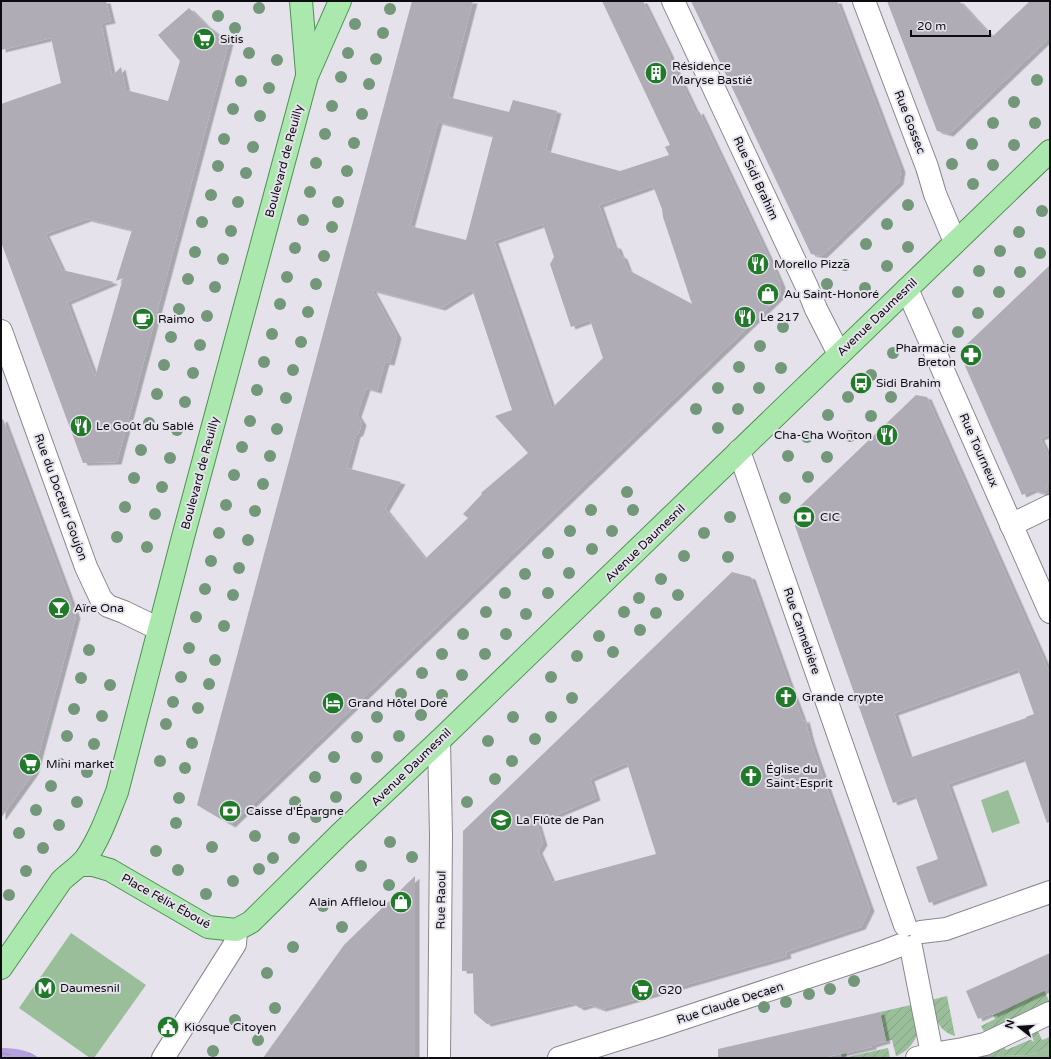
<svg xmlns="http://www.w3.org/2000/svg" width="1051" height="1059" font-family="'Varela Round',sans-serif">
	<defs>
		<pattern id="garden-furrows" width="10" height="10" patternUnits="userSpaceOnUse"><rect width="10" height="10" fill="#99be99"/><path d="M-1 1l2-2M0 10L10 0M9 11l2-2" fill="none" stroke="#83a283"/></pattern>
		<pattern id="water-ripples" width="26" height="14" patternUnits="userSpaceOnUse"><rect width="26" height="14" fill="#b5a1de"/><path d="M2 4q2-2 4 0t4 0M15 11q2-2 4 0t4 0" fill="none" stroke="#9a89bd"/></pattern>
		<filter id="shadow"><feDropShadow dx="4.5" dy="2.5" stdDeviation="0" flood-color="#0004"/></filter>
	</defs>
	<rect width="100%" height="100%" fill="#e5e2ec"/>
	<!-- green -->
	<g fill="#99be99">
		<polygon points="1008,790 1020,823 992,833 981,800"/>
		<polygon points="71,933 146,985 94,1058 90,1058 19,1008"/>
		<polygon points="1050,1048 1050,1058 996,1058 1000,1056 1029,1055"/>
	</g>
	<!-- garden -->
	<g fill="url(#garden-furrows)">
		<polygon points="1044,990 1050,1003 986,1035 981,1026 995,1019 993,1015"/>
		<path d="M 947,996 L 955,1036 C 936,1030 936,1017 931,1000 Z"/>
		<path d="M 915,1004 C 916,1011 919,1019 919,1026 C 918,1039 908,1052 896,1056 L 892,1040 L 886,1041 L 880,1012 Z"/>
		<polygon points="1037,1029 1042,1040 1050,1037 1050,1048 1029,1055 1000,1056 996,1058 968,1058 1003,1044 1006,1050 1032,1039 1029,1032"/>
		<polygon points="888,1048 890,1058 842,1058 841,1054 846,1053 847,1057"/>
	</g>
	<!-- water -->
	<path fill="url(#water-ripples)" d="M 1,1048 C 15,1048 28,1050 39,1058 L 1,1058 Z"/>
	<!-- building -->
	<g fill="#afacb6" fill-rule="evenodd" filter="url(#shadow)">
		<path d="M 1,1 L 106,1 L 111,21 L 101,23 L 112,76 L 121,67 L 126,90 L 168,101 L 180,61 L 158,35 L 189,8 L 206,25 L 229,42 L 117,462 L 83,463 L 1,242 L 1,104 L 61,83 L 51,38 L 1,50 ZM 87,219 L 132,230 L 116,281 L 123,278 L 95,377 L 67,302 L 114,282 L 62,270 L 45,234 Z"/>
		<path d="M 412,1 L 473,1 L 448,97 L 509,112 L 513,100 L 557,111 L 546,151 L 620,171 L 669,155 L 665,147 L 670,145 L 602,1 L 643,1 L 670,56 L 669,56 L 696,113 L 699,111 L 775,271 L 781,285 L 780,296 L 231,825 L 197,805 ZM 438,122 L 493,136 L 466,240 L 410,226 ZM 653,186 L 662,209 L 663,217 L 692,304 L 628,270 L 623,257 L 620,255 L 617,247 L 613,245 L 599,205 ZM 543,224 L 554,257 L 550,264 L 571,327 L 590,320 L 603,358 L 552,408 L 494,241 ZM 472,289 L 512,410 L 495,416 L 528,453 L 481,493 L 482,494 L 463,514 L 468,518 L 425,559 L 385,509 L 401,482 L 347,468 L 356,435 L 359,433 L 362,423 L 357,415 L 366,388 L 377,391 L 385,362 L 390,363 L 397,336 L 372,290 L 441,308 Z"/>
		<polygon points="691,1 837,1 901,170 899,182 822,256 811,254"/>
		<polygon points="887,1 959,1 992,37 1030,1 1050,1 1050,37 949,134 937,131"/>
		<polygon points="1050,265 1050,434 1040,438 1050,460 1050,483 1048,484 1045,494 1033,490 1022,495 962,359 964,347"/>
		<path d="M 916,395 L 927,397 L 1050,674 L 1050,822 L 1047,823 L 1024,758 L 948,784 L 983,883 L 929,903 L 916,867 L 938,859 L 915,795 L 893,803 L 795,526 L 800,506 ZM 1018,669 L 1034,714 L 1026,717 L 1026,718 L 909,758 L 894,713 Z"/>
		<polygon points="3,419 76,616 34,772 1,818 1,420"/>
		<path d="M 732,572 L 751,577 L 788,681 L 803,721 L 805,719 L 810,739 L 817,760 L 870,909 L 861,927 L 786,952 L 787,956 L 602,1009 L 590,1005 L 580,1008 L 572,1003 L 487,1024 L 474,1013 L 473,971 L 462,971 L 463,831 ZM 627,763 L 656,854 L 552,882 L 538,851 L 543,843 L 537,823 L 596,798 L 590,779 Z"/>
		<polygon points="415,876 415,1058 263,1058 344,945"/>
		<polygon points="1050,953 1050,988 993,1015 992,1013 978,1019 966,991"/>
		<polygon points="880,1012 886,1041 872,1045 872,1047 823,1058 718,1058 718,1049"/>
	</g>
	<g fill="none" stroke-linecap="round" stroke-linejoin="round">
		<!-- minor casing -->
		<g stroke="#89868f" stroke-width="24">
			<g id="minor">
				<polyline points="673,1 807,287 816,309 839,354"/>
				<polyline points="864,1 927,167 935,194 955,242"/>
				<polyline points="907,289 1050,612"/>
				<polyline points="1,331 86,567 101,599 108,606 124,612 159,629"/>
				<polyline points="739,451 905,925"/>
				<polyline points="1011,525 1050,506"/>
				<polyline points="439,741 441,836 439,1058"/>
				<polyline points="921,932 946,929 1050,892"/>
				<polyline points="911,947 932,1054 917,1058"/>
				<polyline points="932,1054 963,1049 985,1044 1050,1013"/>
				<polyline points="163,1058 235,944 236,930"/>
				<polyline points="559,1058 660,1026 880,953 901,945"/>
			</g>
		</g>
		<!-- major casing -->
		<g stroke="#4f9153" stroke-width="24">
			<g id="major">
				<polyline points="301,1 307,73"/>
				<polyline points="80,865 93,865 110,870 208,927 236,930 251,922 341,833 439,741 1050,151"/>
				<path d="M 1,968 L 61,881 C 69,873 79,867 86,858 C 100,838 108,814 117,792 L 183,537 L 307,76 L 340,1"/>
			</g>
		</g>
		<!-- minor -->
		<use href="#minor" stroke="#fff" stroke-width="22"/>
		<!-- major -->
		<use href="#major" stroke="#abe8ad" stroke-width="22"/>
	</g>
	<!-- trees -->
	<g fill="#729779">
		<circle cx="259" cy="8" r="6"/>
		<circle cx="390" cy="9" r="6"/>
		<circle cx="218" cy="16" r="6"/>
		<circle cx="355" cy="24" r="6"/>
		<circle cx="235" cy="28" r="6"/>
		<circle cx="383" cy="33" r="6"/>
		<circle cx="249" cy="53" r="6"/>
		<circle cx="348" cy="53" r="6"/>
		<circle cx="376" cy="59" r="6"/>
		<circle cx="277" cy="60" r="6"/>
		<circle cx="341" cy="77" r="6"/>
		<circle cx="1037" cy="80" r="6"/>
		<circle cx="241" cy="81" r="6"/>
		<circle cx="369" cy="84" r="6"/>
		<circle cx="269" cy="88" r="6"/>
		<circle cx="1014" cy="102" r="6"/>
		<circle cx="332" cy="106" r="6"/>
		<circle cx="233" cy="109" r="6"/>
		<circle cx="362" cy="114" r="6"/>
		<circle cx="260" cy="116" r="6"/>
		<circle cx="993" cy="123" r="6"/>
		<circle cx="1035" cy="123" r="6"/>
		<circle cx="325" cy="134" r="6"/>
		<circle cx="224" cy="139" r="6"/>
		<circle cx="354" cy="143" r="6"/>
		<circle cx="972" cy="144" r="6"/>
		<circle cx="1014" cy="145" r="6"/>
		<circle cx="253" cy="147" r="6"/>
		<circle cx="316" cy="163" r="6"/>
		<circle cx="952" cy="164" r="6"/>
		<circle cx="993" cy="165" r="6"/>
		<circle cx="218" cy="166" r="6"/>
		<circle cx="347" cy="171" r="6"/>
		<circle cx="246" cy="173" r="6"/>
		<circle cx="973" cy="184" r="6"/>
		<circle cx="310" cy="192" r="6"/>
		<circle cx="211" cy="195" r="6"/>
		<circle cx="238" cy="202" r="6"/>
		<circle cx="338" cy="202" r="6"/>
		<circle cx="908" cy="205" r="6"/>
		<circle cx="1042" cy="211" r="6"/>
		<circle cx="303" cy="220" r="6"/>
		<circle cx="202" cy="222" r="6"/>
		<circle cx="887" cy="224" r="6"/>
		<circle cx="332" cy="227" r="6"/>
		<circle cx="231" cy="231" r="6"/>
		<circle cx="1019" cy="232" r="6"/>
		<circle cx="866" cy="244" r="6"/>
		<circle cx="908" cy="247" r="6"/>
		<circle cx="295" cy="248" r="6"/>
		<circle cx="1000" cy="251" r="6"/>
		<circle cx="195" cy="252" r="6"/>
		<circle cx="1040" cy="253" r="6"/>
		<circle cx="324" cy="256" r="6"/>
		<circle cx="223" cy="259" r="6"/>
		<circle cx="845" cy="265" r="6"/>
		<circle cx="887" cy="266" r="6"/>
		<circle cx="979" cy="271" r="6"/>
		<circle cx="1020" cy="272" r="6"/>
		<circle cx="287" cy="277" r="6"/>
		<circle cx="188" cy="279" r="6"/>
		<circle cx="316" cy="284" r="6"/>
		<circle cx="827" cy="284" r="6"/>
		<circle cx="215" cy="287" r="6"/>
		<circle cx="865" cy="288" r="6"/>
		<circle cx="958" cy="292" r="6"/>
		<circle cx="999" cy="292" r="6"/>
		<circle cx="280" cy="304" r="6"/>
		<circle cx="179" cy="309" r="6"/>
		<circle cx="308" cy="312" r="6"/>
		<circle cx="978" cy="313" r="6"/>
		<circle cx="207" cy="316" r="6"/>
		<circle cx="783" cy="327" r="6"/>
		<circle cx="958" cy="332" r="6"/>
		<circle cx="272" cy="334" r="6"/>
		<circle cx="171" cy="337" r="6"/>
		<circle cx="301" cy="342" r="6"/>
		<circle cx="200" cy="345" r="6"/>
		<circle cx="760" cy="346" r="6"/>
		<circle cx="893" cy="353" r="6"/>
		<circle cx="264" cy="362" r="6"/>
		<circle cx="164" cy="365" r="6"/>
		<circle cx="739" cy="367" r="6"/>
		<circle cx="781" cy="368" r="6"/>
		<circle cx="293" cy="370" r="6"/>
		<circle cx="193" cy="373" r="6"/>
		<circle cx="871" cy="375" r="6"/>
		<circle cx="718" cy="388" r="6"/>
		<circle cx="759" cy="388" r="6"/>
		<circle cx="257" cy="390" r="6"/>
		<circle cx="157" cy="394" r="6"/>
		<circle cx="848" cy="397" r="6"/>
		<circle cx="891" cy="397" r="6"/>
		<circle cx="286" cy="398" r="6"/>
		<circle cx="185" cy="402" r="6"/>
		<circle cx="696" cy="409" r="6"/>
		<circle cx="738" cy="409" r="6"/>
		<circle cx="828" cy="415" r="6"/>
		<circle cx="871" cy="416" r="6"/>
		<circle cx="250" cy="421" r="6"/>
		<circle cx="149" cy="423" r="6"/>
		<circle cx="718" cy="428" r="6"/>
		<circle cx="277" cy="429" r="6"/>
		<circle cx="177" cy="430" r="6"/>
		<circle cx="850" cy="436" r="6"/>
		<circle cx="807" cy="437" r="6"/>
		<circle cx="242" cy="447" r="6"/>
		<circle cx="141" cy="450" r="6"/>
		<circle cx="270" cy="456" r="6"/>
		<circle cx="788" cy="456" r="6"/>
		<circle cx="827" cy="457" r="6"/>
		<circle cx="170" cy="458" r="6"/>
		<circle cx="234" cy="475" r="6"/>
		<circle cx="808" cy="477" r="6"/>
		<circle cx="134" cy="478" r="6"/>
		<circle cx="263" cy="484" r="6"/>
		<circle cx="162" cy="487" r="6"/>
		<circle cx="627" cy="492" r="6"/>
		<circle cx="785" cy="498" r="6"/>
		<circle cx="226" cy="505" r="6"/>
		<circle cx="125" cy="507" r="6"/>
		<circle cx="591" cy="510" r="6"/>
		<circle cx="633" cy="510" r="6"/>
		<circle cx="255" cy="511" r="6"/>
		<circle cx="155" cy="514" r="6"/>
		<circle cx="730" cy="517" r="6"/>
		<circle cx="570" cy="531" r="6"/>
		<circle cx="612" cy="531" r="6"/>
		<circle cx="219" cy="533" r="6"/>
		<circle cx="704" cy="533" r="6"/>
		<circle cx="117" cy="537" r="6"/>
		<circle cx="248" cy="540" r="6"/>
		<circle cx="147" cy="547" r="6"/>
		<circle cx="592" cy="549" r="6"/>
		<circle cx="548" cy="553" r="6"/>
		<circle cx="684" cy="556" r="6"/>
		<circle cx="728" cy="557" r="6"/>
		<circle cx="211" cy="561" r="6"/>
		<circle cx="239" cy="568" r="6"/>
		<circle cx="569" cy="573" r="6"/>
		<circle cx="525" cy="574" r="6"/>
		<circle cx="661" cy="579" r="6"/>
		<circle cx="205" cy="589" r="6"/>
		<circle cx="505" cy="593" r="6"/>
		<circle cx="548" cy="593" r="6"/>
		<circle cx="233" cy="595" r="6"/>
		<circle cx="678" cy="595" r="6"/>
		<circle cx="639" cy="598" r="6"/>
		<circle cx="486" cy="612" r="6"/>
		<circle cx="624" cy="612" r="6"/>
		<circle cx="656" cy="613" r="6"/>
		<circle cx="526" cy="614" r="6"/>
		<circle cx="196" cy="617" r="6"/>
		<circle cx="224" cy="626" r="6"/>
		<circle cx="640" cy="630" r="6"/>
		<circle cx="463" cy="634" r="6"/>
		<circle cx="506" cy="634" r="6"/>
		<circle cx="599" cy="636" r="6"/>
		<circle cx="189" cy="648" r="6"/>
		<circle cx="89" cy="650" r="6"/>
		<circle cx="613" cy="652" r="6"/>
		<circle cx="442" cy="654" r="6"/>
		<circle cx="485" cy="654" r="6"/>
		<circle cx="577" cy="656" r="6"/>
		<circle cx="215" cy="660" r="6"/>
		<circle cx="422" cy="673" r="6"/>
		<circle cx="462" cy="675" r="6"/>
		<circle cx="181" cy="677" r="6"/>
		<circle cx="551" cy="677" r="6"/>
		<circle cx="81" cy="678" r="6"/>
		<circle cx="209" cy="684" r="6"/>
		<circle cx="110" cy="685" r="6"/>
		<circle cx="401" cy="694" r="6"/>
		<circle cx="442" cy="695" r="6"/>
		<circle cx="572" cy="698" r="6"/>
		<circle cx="173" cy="702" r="6"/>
		<circle cx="198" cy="708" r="6"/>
		<circle cx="74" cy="709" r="6"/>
		<circle cx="421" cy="715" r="6"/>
		<circle cx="102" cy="716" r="6"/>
		<circle cx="377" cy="717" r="6"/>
		<circle cx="513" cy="717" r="6"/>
		<circle cx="551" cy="717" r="6"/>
		<circle cx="166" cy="724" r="6"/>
		<circle cx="67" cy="736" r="6"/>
		<circle cx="399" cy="736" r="6"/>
		<circle cx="357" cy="737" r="6"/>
		<circle cx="535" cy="739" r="6"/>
		<circle cx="488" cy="741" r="6"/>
		<circle cx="192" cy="743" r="6"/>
		<circle cx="94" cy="744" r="6"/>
		<circle cx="334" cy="757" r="6"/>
		<circle cx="377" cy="757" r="6"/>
		<circle cx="160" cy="761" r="6"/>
		<circle cx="512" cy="761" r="6"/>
		<circle cx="60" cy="764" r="6"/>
		<circle cx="185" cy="768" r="6"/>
		<circle cx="87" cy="772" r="6"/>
		<circle cx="315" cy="777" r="6"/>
		<circle cx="356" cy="778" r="6"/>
		<circle cx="495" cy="779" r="6"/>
		<circle cx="51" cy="786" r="6"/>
		<circle cx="336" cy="797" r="6"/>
		<circle cx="179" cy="798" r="6"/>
		<circle cx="77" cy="802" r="6"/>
		<circle cx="295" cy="802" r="6"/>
		<circle cx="467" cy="802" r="6"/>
		<circle cx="36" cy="810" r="6"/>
		<circle cx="316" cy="817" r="6"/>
		<circle cx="176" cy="823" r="6"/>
		<circle cx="59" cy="825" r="6"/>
		<circle cx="19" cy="833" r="6"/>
		<circle cx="255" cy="836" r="6"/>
		<circle cx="294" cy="838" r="6"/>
		<circle cx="390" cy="842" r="6"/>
		<circle cx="212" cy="847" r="6"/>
		<circle cx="43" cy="848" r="6"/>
		<circle cx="156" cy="851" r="6"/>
		<circle cx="412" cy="857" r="6"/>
		<circle cx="273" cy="858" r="6"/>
		<circle cx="361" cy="866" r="6"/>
		<circle cx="259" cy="869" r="6"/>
		<circle cx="178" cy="870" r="6"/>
		<circle cx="26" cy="871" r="6"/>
		<circle cx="233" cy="881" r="6"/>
		<circle cx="389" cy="885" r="6"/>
		<circle cx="206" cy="894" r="6"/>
		<circle cx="9" cy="895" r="6"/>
		<circle cx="323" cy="906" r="6"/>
		<circle cx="342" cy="927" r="6"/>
		<circle cx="293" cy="947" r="6"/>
		<circle cx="267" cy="973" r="6"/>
		<circle cx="854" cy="981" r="6"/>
		<circle cx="830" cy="989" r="6"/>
		<circle cx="809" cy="994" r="6"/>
		<circle cx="786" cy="1002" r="6"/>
		<circle cx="764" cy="1007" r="6"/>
		<circle cx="275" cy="1008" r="6"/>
		<circle cx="235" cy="1020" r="6"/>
		<circle cx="258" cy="1040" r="6"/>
		<circle cx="213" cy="1051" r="6"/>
	</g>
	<!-- icons -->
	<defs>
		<g id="supermarket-disc" transform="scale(1.15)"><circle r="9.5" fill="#207a29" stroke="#e5e2ec"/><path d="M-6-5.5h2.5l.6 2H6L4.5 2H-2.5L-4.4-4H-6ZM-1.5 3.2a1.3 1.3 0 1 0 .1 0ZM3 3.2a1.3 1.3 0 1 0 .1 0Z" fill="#fff"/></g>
		<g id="building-disc" transform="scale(1.15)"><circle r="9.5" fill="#207a29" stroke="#e5e2ec"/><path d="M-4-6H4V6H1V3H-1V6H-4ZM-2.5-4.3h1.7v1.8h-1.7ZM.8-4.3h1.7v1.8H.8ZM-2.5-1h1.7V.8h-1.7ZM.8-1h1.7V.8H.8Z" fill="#fff"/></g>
		<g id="restaurant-disc" transform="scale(1.15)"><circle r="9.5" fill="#207a29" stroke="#e5e2ec"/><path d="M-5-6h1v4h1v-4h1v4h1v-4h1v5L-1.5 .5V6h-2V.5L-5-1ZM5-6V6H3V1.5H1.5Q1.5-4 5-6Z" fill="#fff"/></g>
		<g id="shop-disc" transform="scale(1.15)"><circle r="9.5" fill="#207a29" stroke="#e5e2ec"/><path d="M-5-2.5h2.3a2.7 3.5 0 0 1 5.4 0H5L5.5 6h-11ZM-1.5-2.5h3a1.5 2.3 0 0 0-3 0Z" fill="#fff"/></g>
		<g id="cafe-disc" transform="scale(1.15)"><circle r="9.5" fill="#207a29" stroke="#e5e2ec"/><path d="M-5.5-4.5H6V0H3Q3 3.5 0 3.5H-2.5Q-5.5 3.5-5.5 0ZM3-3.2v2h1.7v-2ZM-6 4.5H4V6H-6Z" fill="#fff"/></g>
		<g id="pharmacy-disc" transform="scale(1.15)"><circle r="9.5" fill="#207a29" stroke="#e5e2ec"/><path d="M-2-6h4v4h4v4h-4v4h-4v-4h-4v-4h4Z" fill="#fff"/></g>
		<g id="bus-disc" transform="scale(1.15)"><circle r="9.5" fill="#207a29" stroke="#e5e2ec"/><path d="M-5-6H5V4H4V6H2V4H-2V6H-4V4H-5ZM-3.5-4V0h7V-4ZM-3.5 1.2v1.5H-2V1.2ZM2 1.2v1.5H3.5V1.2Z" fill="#fff"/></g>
		<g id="bank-disc" transform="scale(1.15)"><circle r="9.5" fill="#207a29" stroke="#e5e2ec"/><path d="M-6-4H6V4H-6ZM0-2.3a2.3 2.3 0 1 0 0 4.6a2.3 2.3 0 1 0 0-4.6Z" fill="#fff"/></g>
		<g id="bar-disc" transform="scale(1.15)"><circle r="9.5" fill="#207a29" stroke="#e5e2ec"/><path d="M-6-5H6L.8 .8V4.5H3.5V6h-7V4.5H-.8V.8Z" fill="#fff"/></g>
		<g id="church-disc" transform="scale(1.15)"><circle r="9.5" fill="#207a29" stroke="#e5e2ec"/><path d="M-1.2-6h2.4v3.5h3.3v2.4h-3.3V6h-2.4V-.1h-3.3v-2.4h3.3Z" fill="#fff"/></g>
		<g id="hotel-disc" transform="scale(1.15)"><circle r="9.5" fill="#207a29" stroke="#e5e2ec"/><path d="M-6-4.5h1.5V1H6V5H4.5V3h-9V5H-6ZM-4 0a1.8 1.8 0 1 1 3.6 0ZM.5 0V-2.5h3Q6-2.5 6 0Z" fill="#fff"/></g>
		<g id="school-disc" transform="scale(1.15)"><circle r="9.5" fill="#207a29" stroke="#e5e2ec"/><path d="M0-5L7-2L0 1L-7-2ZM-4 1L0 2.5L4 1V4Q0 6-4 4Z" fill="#fff"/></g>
		<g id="metro-disc" transform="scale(1.15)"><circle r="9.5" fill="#207a29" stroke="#e5e2ec"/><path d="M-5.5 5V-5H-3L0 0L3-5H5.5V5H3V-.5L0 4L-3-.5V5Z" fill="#fff"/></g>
		<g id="civic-disc" transform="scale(1.15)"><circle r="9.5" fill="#207a29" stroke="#e5e2ec"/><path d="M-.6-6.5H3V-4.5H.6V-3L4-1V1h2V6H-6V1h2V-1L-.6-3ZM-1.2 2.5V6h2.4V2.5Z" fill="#fff"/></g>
	</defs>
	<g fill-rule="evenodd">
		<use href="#supermarket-disc" x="204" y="39"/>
		<use href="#building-disc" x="656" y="73"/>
		<use href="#restaurant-disc" x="758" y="264"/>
		<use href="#shop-disc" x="768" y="294"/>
		<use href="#restaurant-disc" x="745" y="317"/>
		<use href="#cafe-disc" x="143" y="319"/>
		<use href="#pharmacy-disc" x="971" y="355"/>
		<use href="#bus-disc" x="861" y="383"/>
		<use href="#restaurant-disc" x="81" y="426"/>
		<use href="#restaurant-disc" x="887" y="435"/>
		<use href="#bank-disc" x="804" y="517"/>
		<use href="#bar-disc" x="59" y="608"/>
		<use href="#church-disc" x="786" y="697"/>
		<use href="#hotel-disc" x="333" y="703"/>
		<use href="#supermarket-disc" x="30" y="764"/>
		<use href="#church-disc" x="751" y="776"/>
		<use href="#bank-disc" x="230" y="811"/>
		<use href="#school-disc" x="501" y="820"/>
		<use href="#shop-disc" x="401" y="902"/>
		<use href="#metro-disc" x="45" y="988"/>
		<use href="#supermarket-disc" x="642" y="990"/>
		<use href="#civic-disc" x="168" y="1027"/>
	</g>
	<g text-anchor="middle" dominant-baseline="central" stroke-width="4" stroke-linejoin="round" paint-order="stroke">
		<!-- poi labels -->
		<g font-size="12" fill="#0d0c10" stroke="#e5e2ec" text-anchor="start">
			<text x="220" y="39">Sitis</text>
			<text x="672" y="66">Résidence<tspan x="672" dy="14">Maryse Bastié</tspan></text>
			<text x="774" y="264">Morello Pizza</text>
			<text x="784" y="294">Au Saint-Honoré</text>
			<text x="760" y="317">Le 217</text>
			<text x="158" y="319">Raimo</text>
			<text x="956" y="348" text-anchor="end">Pharmacie<tspan x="956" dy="14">Breton</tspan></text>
			<text x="876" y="383">Sidi Brahim</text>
			<text x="96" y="426">Le Goût du Sablé</text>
			<text x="872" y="435" text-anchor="end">Cha-Cha Wonton</text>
			<text x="820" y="517">CIC</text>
			<text x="74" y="608">Aïre Ona</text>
			<text x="802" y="697">Grande crypte</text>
			<text x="348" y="703">Grand Hôtel Doré</text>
			<text x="46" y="764">Mini market</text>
			<text x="766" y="769">Église du<tspan x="766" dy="14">Saint-Esprit</tspan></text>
			<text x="246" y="811">Caisse d'Épargne</text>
			<text x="516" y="820">La Flûte de Pan</text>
			<text x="386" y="902" text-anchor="end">Alain Afflelou</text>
			<text x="60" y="988">Daumesnil</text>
			<text x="658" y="990">G20</text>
			<text x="184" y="1027">Kiosque Citoyen</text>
		</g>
		<!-- street labels -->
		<g font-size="12" fill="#0d0c10" stroke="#e5e2ec">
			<text transform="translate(910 122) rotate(69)">Rue Gossec</text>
			<text transform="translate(284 161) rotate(-75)">Boulevard de Reuilly</text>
			<text transform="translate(756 178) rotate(65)">Rue Sidi Brahim</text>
			<text transform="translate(877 317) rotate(-44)">Avenue Daumesnil</text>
			<text transform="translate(979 450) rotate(66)">Rue Tourneux</text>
			<text transform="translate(200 473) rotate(-75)">Boulevard de Reuilly</text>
			<text transform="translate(61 497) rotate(70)">Rue du Docteur Goujon</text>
			<text transform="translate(645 543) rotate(-44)">Avenue Daumesnil</text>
			<text transform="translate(802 631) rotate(71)">Rue Cannebière</text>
			<text transform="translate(411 767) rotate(-44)">Avenue Daumesnil</text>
			<text transform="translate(441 900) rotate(-89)">Rue Raoul</text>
			<text transform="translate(166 901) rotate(29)">Place Félix Éboué</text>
			<text transform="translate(730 1003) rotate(-18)">Rue Claude Decaen</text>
		</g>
	</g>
	<!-- border -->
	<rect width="1051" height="1059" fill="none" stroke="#0d0c10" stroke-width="4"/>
	<!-- north arrow -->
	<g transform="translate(1019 1027) rotate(287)" stroke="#e5e2ec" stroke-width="3" paint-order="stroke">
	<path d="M0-3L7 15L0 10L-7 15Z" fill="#0d0c10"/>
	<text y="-6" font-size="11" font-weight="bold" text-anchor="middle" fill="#0d0c10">N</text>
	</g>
	<!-- scale -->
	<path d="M911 30v6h79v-6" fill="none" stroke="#0d0c10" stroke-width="2"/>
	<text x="917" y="30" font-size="12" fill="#0d0c10" stroke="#e5e2ec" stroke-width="3" paint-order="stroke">20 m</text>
</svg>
